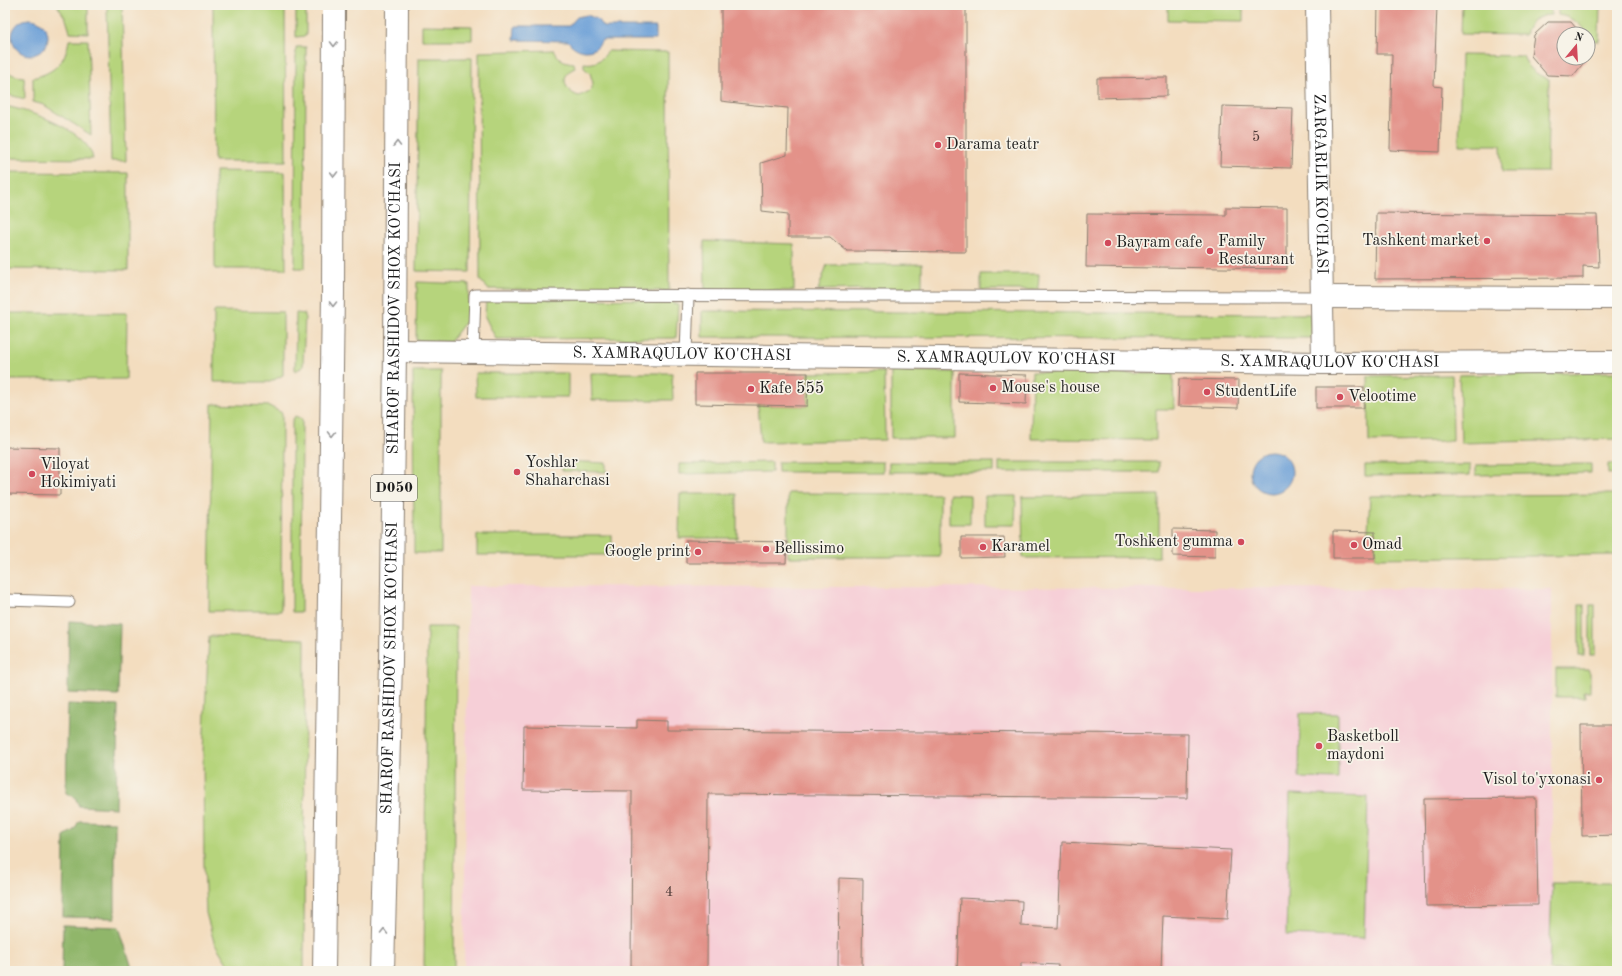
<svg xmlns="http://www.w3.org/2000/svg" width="1622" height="976" font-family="'Old Standard TT',serif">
	<rect width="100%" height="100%" fill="#f7f3e8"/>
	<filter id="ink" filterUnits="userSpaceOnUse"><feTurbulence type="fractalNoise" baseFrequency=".025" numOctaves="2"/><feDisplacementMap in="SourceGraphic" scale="8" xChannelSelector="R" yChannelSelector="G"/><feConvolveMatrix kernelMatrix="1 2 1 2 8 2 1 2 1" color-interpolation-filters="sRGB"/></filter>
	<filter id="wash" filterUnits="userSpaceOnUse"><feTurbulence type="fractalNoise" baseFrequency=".012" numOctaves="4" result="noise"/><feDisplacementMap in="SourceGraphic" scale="16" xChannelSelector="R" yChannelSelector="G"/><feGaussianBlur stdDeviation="0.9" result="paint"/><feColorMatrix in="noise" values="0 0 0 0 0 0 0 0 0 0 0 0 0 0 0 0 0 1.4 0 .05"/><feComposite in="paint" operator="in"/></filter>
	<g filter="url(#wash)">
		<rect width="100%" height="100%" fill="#f3ddbf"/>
		<!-- built -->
		<polygon fill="#f6cfd7" points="468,586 1552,589 1552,883 1549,971 464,971"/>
		<!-- green -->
		<g fill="#b6d47b" stroke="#69784c">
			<polygon points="57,5 88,5 88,33 70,32 66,19"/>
			<polygon points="107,5 122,5 126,161 111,161"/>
			<polygon points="213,5 285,5 286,161 214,161"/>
			<polygon points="296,5 306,5 306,36 296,37"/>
			<polygon points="1168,5 1243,5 1243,21 1168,20"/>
			<path d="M 1462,5 L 1551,5 L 1551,15 C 1538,15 1528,22 1525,35 L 1461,34 Z"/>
			<path d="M 1558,5 L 1600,5 L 1599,41 L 1590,41 C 1585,27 1574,17 1558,15 Z"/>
			<polygon points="422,25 472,26 472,40 422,40"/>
			<path d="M 69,40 L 88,40 L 91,135 L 44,105 L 33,102 L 33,78 C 55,72 65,63 69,40 Z"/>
			<polygon points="296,47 306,47 305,268 295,268"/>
			<path d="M 554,50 C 559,60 564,62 574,63 L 575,68 C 559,74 564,92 579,96 L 590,91 L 593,83 L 590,73 L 584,68 L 584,63 C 595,65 602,60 608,51 L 668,52 L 669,291 L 488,289 L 480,280 L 479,52 Z"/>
			<path d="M 1461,55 L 1523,56 C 1527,67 1537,76 1549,79 L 1547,172 L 1502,172 L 1501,145 L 1459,145 Z"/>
			<polygon points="419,58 472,58 470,272 416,271"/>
			<polygon points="5,71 16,76 24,77 25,99 5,94"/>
			<path d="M 5,106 C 30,111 89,130 93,159 L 5,158 Z"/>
			<polygon points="215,171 285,172 286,269 215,269"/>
			<polygon points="5,172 128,173 128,270 5,269"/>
			<polygon points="704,241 794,244 794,291 705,290"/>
			<polygon points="922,264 922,288 818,290 827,265"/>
			<polygon points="981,274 1039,274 1038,290 981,290"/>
			<polygon points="417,282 469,284 469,317 450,342 416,340"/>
			<polygon points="486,298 666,300 678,305 676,338 496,339 485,317"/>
			<polygon points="214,311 283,312 283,375 270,382 214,382"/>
			<polygon points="702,311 1310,314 1312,338 702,337"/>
			<polygon points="5,313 127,313 126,379 5,380"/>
			<polygon points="296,313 305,314 303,367 295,371"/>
			<polygon points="413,371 441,371 441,553 414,553"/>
			<polygon points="891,371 955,372 955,438 891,438"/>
			<polygon points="884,372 885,440 761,442 758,405 807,406 808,373"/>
			<polygon points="1032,372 1173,374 1174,409 1156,409 1156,440 1031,439"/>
			<polygon points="1617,372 1617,439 1461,443 1459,375"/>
			<polygon points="475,373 568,373 568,397 476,397"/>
			<polygon points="591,373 672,373 673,400 592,400"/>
			<polygon points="1452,375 1453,441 1369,442 1368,376"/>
			<polygon points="212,404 269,406 282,413 281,611 209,611"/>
			<polygon points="295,416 302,419 301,612 292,612 292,421"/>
			<polygon points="562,461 606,463 606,472 562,471"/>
			<polygon points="772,462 772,472 679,474 679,464"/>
			<rect x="778" y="462" width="105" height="10"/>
			<rect x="889" y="462" width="105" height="10"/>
			<rect x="999" y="462" width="160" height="10"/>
			<polygon points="1591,464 1591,473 1476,475 1476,465"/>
			<polygon points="1608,464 1617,464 1617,473 1608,474"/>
			<polygon points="1365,465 1470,465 1470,475 1365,476"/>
			<polygon points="788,493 940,494 940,557 788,557"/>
			<polygon points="680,494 737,494 737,538 679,538"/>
			<polygon points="949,494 970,495 970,524 949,524"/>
			<polygon points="1617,494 1617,555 1375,558 1375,532 1368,532 1370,496"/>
			<polygon points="1159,495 1159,557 1023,558 1022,497"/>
			<polygon points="985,496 1016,496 1015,525 985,525"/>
			<rect x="477" y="535" width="135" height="20"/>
			<rect x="1579" y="605" width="5" height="51"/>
			<rect x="1590" y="605" width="5" height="50"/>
			<polygon points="427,627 456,627 454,971 424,971"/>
			<polygon points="209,636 305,639 304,971 232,971 214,942 206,913 204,864 203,751"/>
			<polygon points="1556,669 1588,669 1590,673 1590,691 1584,691 1585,697 1556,697"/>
			<polygon points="1300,713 1338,714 1338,779 1299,778"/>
			<polygon points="1290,794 1368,797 1364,938 1286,935"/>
			<polygon points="1552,883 1617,883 1617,971 1549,971"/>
		</g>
		<!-- forest -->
		<g fill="#90b66b" stroke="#566944">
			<polygon points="69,621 120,624 118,695 68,693"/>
			<polygon points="68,704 118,706 116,808 79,806 75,797 66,793"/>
			<polygon points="79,821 115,822 115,918 63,917 64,836 74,830"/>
			<polygon points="63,925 119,927 133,971 62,971"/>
		</g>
		<!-- water -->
		<g fill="#6b9fd7" stroke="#445e7a">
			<path d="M 587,15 L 597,19 L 603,27 L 656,27 L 656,40 L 602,40 C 594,56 577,53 568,41 L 514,40 L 515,26 L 569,26 L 577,17 Z"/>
			<circle cx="30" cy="37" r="18"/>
			<circle cx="1271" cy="472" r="21"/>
		</g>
		<g id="blocks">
			<!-- building -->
			<g fill="#e39289">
				<polygon points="721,5 966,5 966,252 847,251 830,237 788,237 788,214 762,211 761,163 787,155 788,108 754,105 721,101"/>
				<polygon points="1378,5 1437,5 1434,86 1442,87 1440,152 1390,150 1392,54 1377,54"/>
				<polygon points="1548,22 1571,22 1581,34 1564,34 1564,58 1586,58 1586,60 1573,76 1547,75 1531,56 1534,35"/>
				<polygon points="1167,77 1167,96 1097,98 1097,78"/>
				<polygon points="1222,106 1293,108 1291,168 1220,166"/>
				<polygon points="1226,207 1287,208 1287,269 1159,267 1159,268 1086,267 1087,214 1226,215"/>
				<polygon points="1376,213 1597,215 1599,267 1583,266 1583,278 1375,279"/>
				<polygon points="695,373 808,373 807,406 695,404"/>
				<polygon points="959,373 1027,375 1026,404 959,402"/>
				<polygon points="1179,379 1239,380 1238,408 1178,406"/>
				<rect x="1316" y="387" width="48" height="21"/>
				<polygon points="5,447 60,448 60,495 5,494"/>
				<polygon points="1173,529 1215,530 1215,557 1173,556"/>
				<polygon points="1333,531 1375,532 1375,558 1333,558"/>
				<polygon points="961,537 1004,537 1005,557 961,558"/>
				<polygon points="686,540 787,542 786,563 686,563"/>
				<polygon points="637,720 667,721 667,730 1188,734 1187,798 708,794 707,971 631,971 632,791 523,790 524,726 637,728"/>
				<polygon points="1581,725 1617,725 1617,835 1582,836"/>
				<polygon points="1536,798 1538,905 1426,906 1424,799"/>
				<polygon points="1062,842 1231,850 1227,919 1163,916 1161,971 1058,971 1058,965 1021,963 1021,971 957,971 960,898 1022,901 1021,926 1058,928"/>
				<polygon points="839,878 863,879 862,968 838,967"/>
			</g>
		</g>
	</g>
	<g filter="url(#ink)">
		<use href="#blocks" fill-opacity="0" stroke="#887c6e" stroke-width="1"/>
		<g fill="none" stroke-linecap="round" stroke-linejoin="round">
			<!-- service casing -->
			<g stroke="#887c6e" stroke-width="13">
				<g id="service">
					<polyline points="473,352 475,295 1322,297"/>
					<polyline points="686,355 688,295"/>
					<polyline points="5,600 69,602"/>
				</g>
			</g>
			<!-- minor casing -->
			<g stroke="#887c6e" stroke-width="24">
				<g id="minor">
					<path id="s1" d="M 1317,5 L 1323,363"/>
					<polyline points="1322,297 1617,298"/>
					<path id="s2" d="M 395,351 L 1323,363 L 1617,362"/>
				</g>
			</g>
			<!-- primary casing -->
			<g stroke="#887c6e" stroke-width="24">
				<g id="primary">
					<polyline points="324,971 333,293 334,5"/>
					<path id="s3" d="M 383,971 L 391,662 L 395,351 L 397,5"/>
				</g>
			</g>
			<!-- service -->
			<use href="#service" stroke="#fff" stroke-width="11"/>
			<!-- minor -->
			<use href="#minor" stroke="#fff" stroke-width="22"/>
			<!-- primary -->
			<use href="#primary" stroke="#fff" stroke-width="22"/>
		</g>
		<!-- one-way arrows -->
		<defs><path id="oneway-chevron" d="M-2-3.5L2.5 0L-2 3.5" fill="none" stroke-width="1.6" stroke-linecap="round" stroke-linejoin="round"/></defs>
		<g stroke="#999">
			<use href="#oneway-chevron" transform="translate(334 44) rotate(90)"/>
			<use href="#oneway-chevron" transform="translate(397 144) rotate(-90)"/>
			<use href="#oneway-chevron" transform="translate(334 174) rotate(90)"/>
			<use href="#oneway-chevron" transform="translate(333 304) rotate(91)"/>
			<use href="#oneway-chevron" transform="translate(332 434) rotate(91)"/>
			<use href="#oneway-chevron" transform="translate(384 932) rotate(-89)"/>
		</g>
	</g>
	<!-- markers -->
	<g fill="#d1495b" stroke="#f7f3e8" stroke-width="1.5">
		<circle cx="938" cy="145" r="4"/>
		<circle cx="1487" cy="241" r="4"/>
		<circle cx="1108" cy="243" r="4"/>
		<circle cx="1210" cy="251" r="4"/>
		<circle cx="993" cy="388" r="4"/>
		<circle cx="751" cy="389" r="4"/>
		<circle cx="1207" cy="392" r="4"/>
		<circle cx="1340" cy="397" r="4"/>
		<circle cx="517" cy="472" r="4"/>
		<circle cx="32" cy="474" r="4"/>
		<circle cx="1241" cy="542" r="4"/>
		<circle cx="1354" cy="545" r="4"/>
		<circle cx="983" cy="547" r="4"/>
		<circle cx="766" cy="549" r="4"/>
		<circle cx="698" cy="552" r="4"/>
		<circle cx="1319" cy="746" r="4"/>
		<circle cx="1599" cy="780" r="4"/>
	</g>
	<g text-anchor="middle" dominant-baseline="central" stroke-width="3.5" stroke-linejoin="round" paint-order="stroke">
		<!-- number labels -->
		<g font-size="14" fill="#4e3a37">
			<text x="1256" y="137">5</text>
			<text x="669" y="892">4</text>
		</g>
		<!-- shield labels -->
		<rect fill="#f7f3e8" stroke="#5e5c59" stroke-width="1" x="371" y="475" width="46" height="26" rx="3"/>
		<g font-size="15" font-weight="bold" fill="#1c1c1c">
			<text x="394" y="488">D050</text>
		</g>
		<!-- poi labels -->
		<g font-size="16" fill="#1c1c1c" stroke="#f7f3e8" text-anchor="start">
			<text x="946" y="145">Darama teatr</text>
			<text x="1479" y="241" text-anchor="end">Tashkent market</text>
			<text x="1218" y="242">Family<tspan x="1218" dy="18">Restaurant</tspan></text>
			<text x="1116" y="243">Bayram cafe</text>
			<text x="1001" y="388">Mouse's house</text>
			<text x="759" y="389">Kafe 555</text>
			<text x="1215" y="392">StudentLife</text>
			<text x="1348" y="397">Velootime</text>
			<text x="525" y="463">Yoshlar<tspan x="525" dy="18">Shaharchasi</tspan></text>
			<text x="40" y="465">Viloyat<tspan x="40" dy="18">Hokimiyati</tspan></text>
			<text x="1233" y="542" text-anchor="end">Toshkent gumma</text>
			<text x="1362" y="545">Omad</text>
			<text x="991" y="547">Karamel</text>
			<text x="774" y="549">Bellissimo</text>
			<text x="690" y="552" text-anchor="end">Google print</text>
			<text x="1327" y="737">Basketboll<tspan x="1327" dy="18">maydoni</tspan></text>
			<text x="1591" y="780" text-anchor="end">Visol to'yxonasi</text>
		</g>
		<!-- street labels -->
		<g font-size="16" fill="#1c1c1c" stroke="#f7f3e8">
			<text stroke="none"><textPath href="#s1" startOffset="179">ZARGARLIK KO'CHASI</textPath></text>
			<text stroke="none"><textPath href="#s3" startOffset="663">SHAROF RASHIDOV SHOX KO'CHASI</textPath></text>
			<text stroke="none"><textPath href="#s2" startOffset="287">S. XAMRAQULOV KO'CHASI</textPath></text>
			<text stroke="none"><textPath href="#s2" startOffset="611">S. XAMRAQULOV KO'CHASI</textPath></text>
			<text stroke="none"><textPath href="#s2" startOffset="935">S. XAMRAQULOV KO'CHASI</textPath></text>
			<text stroke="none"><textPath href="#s3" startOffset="303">SHAROF RASHIDOV SHOX KO'CHASI</textPath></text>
		</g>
	</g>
	<!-- margin -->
	<rect width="1622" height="976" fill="none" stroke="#f7f3e8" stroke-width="20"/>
	<!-- north arrow -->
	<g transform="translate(1576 46) rotate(18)"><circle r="19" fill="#f7f3e8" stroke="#9f9d96"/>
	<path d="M0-3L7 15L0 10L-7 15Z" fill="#d1495b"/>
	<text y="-6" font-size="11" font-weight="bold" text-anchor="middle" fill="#1c1c1c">N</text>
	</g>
</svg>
